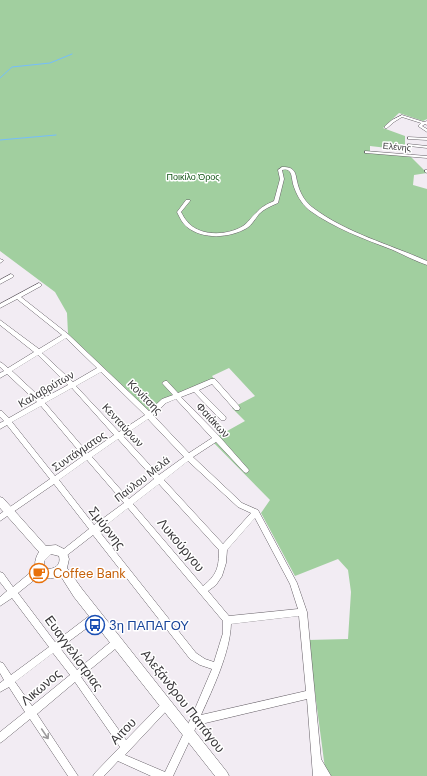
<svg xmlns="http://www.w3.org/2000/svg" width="427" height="776" font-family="'DM Sans',sans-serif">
	<rect width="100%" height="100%" fill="#f2ecf3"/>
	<!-- green -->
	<polygon fill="#a1cf9f" points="0,0 427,0 427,119 423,121 399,113 383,128 405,136 405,150 370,146 370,151 410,156 427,173 414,175 413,185 427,189 427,776 326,776 308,640 348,639 351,592 348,570 338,559 295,576 261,513 270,500 211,440 245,421 232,408 255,396 229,368 212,376 214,379 162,400 149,413 68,334 67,313 55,292 0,251"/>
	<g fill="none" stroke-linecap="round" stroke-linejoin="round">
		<!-- stream -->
		<g stroke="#75befc" stroke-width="1">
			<polyline points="0,78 12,67 50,63 72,54"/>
			<polyline points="0,140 56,135"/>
		</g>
		<!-- minor casing -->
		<g stroke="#676168" stroke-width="1">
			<g id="minor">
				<polygon points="402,115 424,122 427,121 427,125 425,124 422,126 427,129 427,132 418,126 421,123 402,117 394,122 387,128 385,128 385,126 392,120"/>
				<polygon points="408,137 427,138 427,140 409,139 408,139"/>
				<polygon points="408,144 427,146 427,148 409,146 408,146"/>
				<polygon points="365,151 427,156 427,158 366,153 365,153"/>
				<path d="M 282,167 C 286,167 290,167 293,170 C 296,173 296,177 297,181 C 299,191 304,201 312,207 C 346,233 389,244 427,261 L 427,265 C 415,261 404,255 393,250 C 364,239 334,228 309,210 C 301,203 296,194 293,184 C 292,180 292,175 290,172 C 288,169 285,169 282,170 L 284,179 L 278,203 C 271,206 264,209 259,214 C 255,219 252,225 247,228 C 230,238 203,240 187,227 C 182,223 180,218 177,212 L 186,200 L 190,200 L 190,201 L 181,212 C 183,215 184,218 186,220 C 198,237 227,236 243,226 C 248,223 251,217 256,213 C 261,207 267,204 274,201 L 280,179 L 278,170 Z"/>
				<polygon points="425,170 427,170 427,173 425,172"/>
				<polygon points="0,259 3,260 3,261 0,263"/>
				<polygon points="11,274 14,276 13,277 0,284 0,280"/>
				<path d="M 39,283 L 41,284 L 41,286 L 21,297 L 68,334 L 149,411 L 162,399 L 173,395 L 162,383 L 165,381 L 167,381 L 178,393 L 211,379 L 215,379 L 239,406 L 240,408 L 239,410 L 235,410 L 212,384 L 199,390 L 225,416 L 226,418 L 225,420 L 221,420 L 194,392 L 181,397 L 219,436 L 249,470 L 248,472 L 246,473 L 244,472 L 216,442 L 193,457 L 242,503 L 258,510 L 297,583 L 307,612 L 321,759 L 331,776 L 313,776 L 307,699 L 197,725 L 173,776 L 151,776 L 118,761 L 104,776 L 93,776 L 95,773 L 120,747 L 75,682 L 37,714 L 78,776 L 68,776 L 30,719 L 3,741 L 0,743 L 0,732 L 25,712 L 9,687 L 0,692 L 0,683 L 4,680 L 0,673 L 0,662 L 3,663 L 11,675 L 49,647 L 12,598 L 0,606 L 0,597 L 7,591 L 0,582 L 0,572 L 3,573 L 13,587 L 37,567 L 40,566 L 43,567 L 44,570 L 43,573 L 18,593 L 55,642 L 93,613 L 96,612 L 99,613 L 100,616 L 99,619 L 60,648 L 77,670 L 114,639 L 117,638 L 120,639 L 121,642 L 120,645 L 81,677 L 126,740 L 164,701 L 167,700 L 170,701 L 171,704 L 170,707 L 125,755 L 165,772 L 191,718 L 212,669 L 200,665 L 190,659 L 93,535 L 66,556 L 63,557 L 60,556 L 59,554 L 60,552 L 89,529 L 54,484 L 0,521 L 0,514 L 50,479 L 7,425 L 0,429 L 0,423 L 4,421 L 0,417 L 0,411 L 2,411 L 9,418 L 37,402 L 7,374 L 0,378 L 0,373 L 4,371 L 0,367 L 0,362 L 2,363 L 8,368 L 34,352 L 0,325 L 0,320 L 39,349 L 62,335 L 17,299 L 0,308 L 0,304 ZM 66,338 L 97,368 L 73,382 L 42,353 ZM 38,355 L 68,385 L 42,399 L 12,371 ZM 101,372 L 145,415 L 119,432 L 76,386 ZM 72,388 L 114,435 L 88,453 L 45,403 ZM 176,399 L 212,438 L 189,453 L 153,415 L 166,403 ZM 41,406 L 83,456 L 55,476 L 12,422 ZM 148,419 L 184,457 L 159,475 L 123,436 ZM 118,439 L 154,479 L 129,499 L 92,457 ZM 87,460 L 124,503 L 94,525 L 59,480 ZM 188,461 L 238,507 L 251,513 L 223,544 L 164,480 ZM 159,484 L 219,550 C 219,567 217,575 203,586 L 133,504 ZM 128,508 L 223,621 L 223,633 L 214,662 L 205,659 L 196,653 L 99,531 ZM 255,518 L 290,584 L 298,609 L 229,616 L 208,591 L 216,585 L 222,576 L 226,563 L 227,550 ZM 299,616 L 306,691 L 201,715 C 213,688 230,653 231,624 ZM 53,653 L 70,675 L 32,706 L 15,682 Z"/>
			</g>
		</g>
		<!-- tertiary casing -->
		<g stroke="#676168" stroke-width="1">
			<path id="tertiary" d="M 0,497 L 3,498 L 46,546 L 56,545 L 66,550 L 69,559 L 67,568 L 82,589 L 227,772 L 229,776 L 215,776 L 74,597 L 60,575 C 42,586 28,569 39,552 L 0,508 ZM 51,554 L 59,556 C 61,564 57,568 49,569 L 44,566 L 44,561 Z"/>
		</g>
		<!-- minor -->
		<use href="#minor" fill="#fff" fill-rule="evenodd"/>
		<!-- tertiary -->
		<use href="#tertiary" fill="#fff" fill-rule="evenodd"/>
	</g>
	<!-- one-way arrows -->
	<defs><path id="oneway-shaft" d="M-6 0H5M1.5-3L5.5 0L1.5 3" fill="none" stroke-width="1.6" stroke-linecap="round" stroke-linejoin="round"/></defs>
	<use stroke="#9c9a9c" href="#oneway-shaft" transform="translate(45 734) rotate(56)"/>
	<!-- icons -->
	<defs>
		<g id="cafe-ring" transform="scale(1)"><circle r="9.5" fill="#fff" stroke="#e8710a" stroke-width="1.5"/><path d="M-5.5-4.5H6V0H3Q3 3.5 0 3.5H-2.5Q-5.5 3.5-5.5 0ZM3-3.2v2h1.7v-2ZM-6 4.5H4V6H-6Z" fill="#e8710a"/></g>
		<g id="bus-ring" transform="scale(1)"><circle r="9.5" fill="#fff" stroke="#1a4fb4" stroke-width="1.5"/><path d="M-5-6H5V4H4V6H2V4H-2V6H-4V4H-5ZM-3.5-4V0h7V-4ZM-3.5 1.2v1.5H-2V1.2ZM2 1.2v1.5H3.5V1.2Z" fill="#1a4fb4"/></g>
	</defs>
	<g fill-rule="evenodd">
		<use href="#cafe-ring" x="39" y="573"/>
		<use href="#bus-ring" x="95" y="625"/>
	</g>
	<g text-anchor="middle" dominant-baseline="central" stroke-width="3" stroke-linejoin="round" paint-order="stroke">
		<!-- far-street labels -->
		<g font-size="9" fill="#383639" stroke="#fff">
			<text transform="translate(397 147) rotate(5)">Ελένης</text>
		</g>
		<!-- far-park labels -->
		<g font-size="9" fill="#125516" stroke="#fff">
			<text x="193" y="177">Ποικίλο Όρος</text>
		</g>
		<!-- street labels -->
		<g font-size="11" fill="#383639" stroke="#fff">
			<text transform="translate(46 389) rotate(-30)">Καλαβρύτων</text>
			<text transform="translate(145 397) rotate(45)">Κονίτσης</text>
			<text transform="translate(213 420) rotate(47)">Φαιάκων</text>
			<text transform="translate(123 425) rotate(47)">Κενταύρων</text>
			<text transform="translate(79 451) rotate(-34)">Συντάγματος</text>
			<text transform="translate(142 479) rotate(-38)">Παύλου Μελά</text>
		</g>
		<!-- near-street labels -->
		<g font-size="13" fill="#383639" stroke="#fff">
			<text transform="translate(107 528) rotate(52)">Σμύρνης</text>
			<text transform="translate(181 545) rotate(50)">Λυκούργου</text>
			<text transform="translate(74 653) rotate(54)">Ευαγγελίστριας</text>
			<text transform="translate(41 687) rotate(-40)">Λικωνος</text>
			<text transform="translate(183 701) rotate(52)">Αλεξάνδρου Παπάγου</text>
			<text transform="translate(123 731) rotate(-46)">Αιτου</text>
		</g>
		<!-- near-food labels -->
		<g font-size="13" fill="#c56008" stroke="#fff" text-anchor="start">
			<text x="53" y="573">Coffee Bank</text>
		</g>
		<!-- near-transit labels -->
		<g font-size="13" fill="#164399" stroke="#fff" text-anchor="start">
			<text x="109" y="625">3η ΠΑΠΑΓΟΥ</text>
		</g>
	</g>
</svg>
